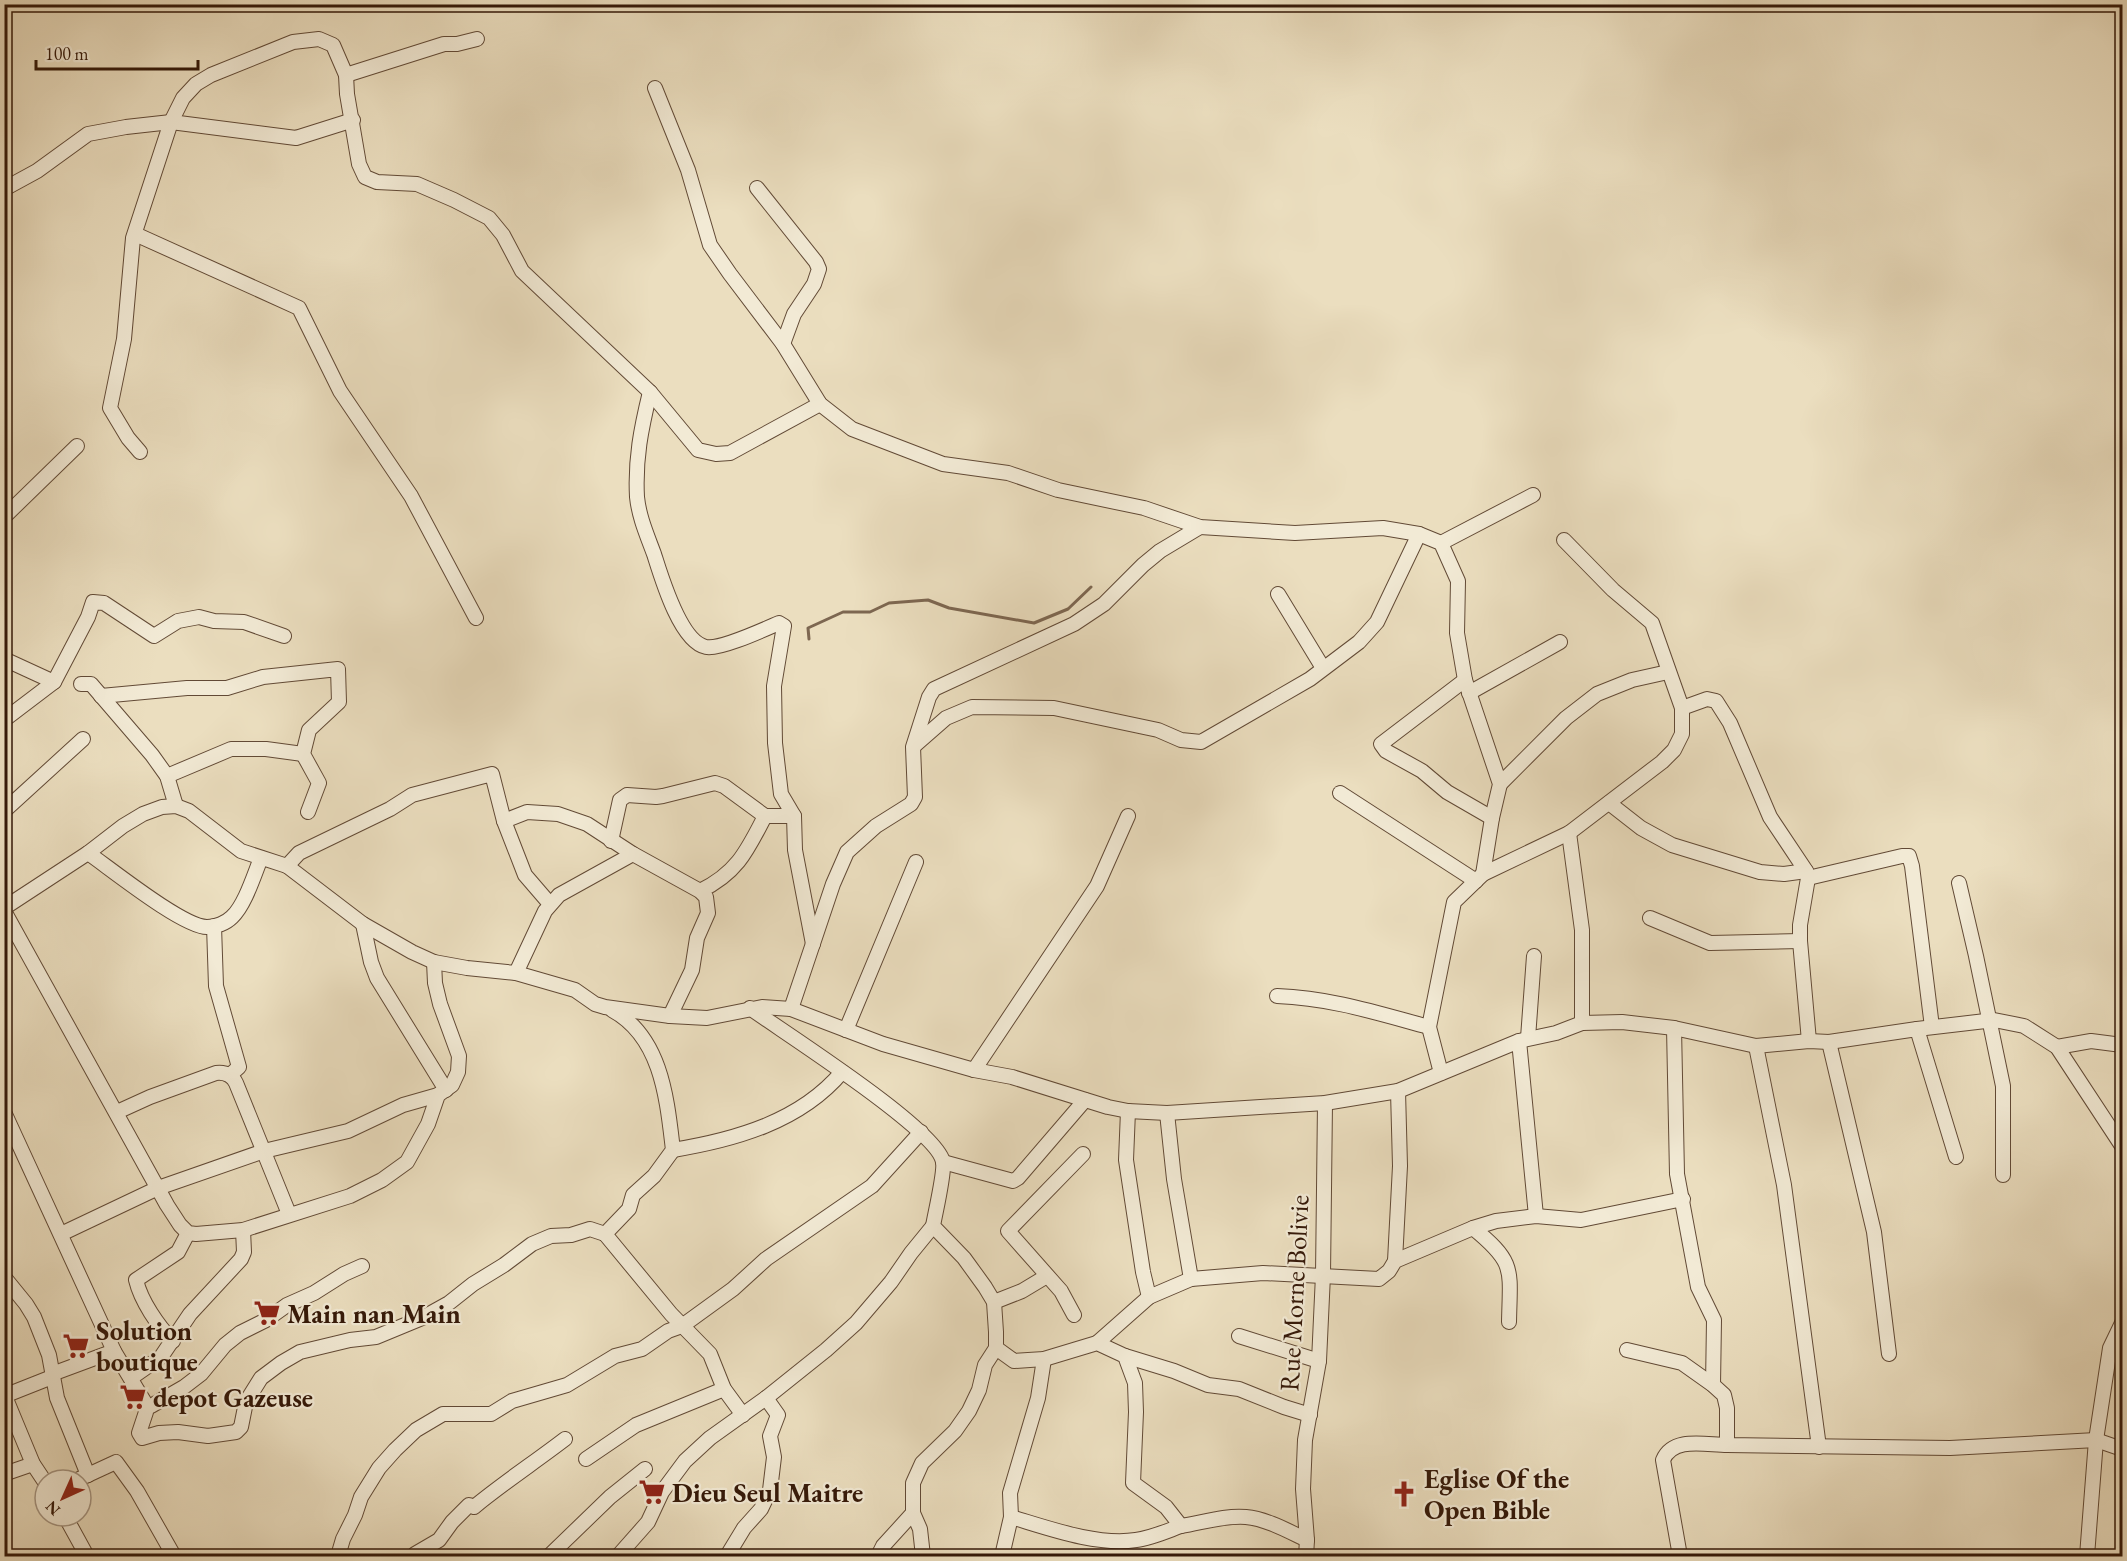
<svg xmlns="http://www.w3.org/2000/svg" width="2127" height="1561" font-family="'EB Garamond',serif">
	<rect width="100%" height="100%" fill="#ebdebf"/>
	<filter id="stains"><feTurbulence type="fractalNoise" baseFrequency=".00333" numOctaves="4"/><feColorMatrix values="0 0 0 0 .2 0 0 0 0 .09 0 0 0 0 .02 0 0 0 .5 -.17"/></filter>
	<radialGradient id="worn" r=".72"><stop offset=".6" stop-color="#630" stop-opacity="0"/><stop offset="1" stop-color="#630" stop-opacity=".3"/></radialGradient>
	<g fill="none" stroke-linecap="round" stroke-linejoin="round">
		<!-- stream -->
		<polyline stroke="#7d6751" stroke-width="3" points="809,639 808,628 843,612 870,612 889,603 928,600 949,608 1034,623 1068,609 1091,587"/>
		<!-- minor casing -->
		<g stroke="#624a36" stroke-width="16">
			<g id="minor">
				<polyline points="346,75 444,44 457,44 477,39"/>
				<polyline points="655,88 688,170 710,245 730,274 783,344 820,404 852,429 943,464 1008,473 1058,490 1144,508 1200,527 1295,533 1383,528 1419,534 1441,543 1458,581 1457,633 1465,680 1500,784 1492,818 1483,874"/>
				<polyline points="757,188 816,262 819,269 814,284 794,314 783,344"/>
				<polyline points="4,189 37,171 88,134 126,127 171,122 296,138 353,120"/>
				<polyline points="135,234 299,308 340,391 411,496 476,618"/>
				<path d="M 650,392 C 641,429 635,459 637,497 C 639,517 647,535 654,554 C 661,576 680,642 706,647 C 720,650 765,629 779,623 L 784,626 L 774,686 L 775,743 L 781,794 L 794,816 L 795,850 L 813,944"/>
				<polyline points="140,452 128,438 110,408 124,339 133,238 171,122 183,98 196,84 211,75 293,42 319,39 333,45 346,75 347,94 359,164 365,177 377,182 417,184 454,200 489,218 503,235 522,271 650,392 698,450 716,454 730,453 820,404"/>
				<polyline points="4,517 77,446"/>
				<polyline points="1441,543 1533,495"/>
				<polyline points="1278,594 1323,668"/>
				<polyline points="4,659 54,682"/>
				<polyline points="1465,680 1381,744 1386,751 1422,771 1447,792 1492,818"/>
				<polyline points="81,684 91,684 152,755 167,776 176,806"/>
				<polyline points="1469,693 1560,642"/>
				<polyline points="101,696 187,688 227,688 263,677 338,669 339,702 309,730 303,754 319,783 308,812"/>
				<polyline points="1682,708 1707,699 1716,701 1730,723 1770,817 1806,871 1808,878 1800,925 1800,941 1809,1041"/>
				<polyline points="4,720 54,682 88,617 93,602 104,603 154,636 178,621 199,617 214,621 244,622 284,636"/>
				<polyline points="914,746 946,718 972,707 1054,708 1158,730 1181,740 1201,742 1310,679 1359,642 1377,622 1419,534"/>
				<polyline points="167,776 231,749 266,749 303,754"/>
				<polyline points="1500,784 1566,718 1597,694 1632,680 1668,672"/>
				<polyline points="1340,793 1476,881"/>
				<polyline points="1609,803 1641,828 1672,845 1760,872 1784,874 1806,871"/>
				<polyline points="4,811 83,739"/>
				<polyline points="504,821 527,812 558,814 587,824 633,854 700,891 706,897 708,913 697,938 692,970 670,1016"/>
				<polyline points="1569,833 1582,930 1582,1023"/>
				<polyline points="611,841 620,800 627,795 656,797 663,796 715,783 724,786 765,816"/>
				<path d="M 88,853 C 111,869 183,927 207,927 C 216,927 226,923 232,917 C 245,905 254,875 261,858"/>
				<polyline points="287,866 299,853 390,809 412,795 492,774 504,821 525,875 550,904"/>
				<polyline points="1808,878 1902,856 1909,856 1912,866 1932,1027"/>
				<polyline points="1959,883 1976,956 2003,1086 2003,1175"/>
				<path d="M 700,891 C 737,873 747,851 765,816 L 794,816"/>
				<polyline points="4,908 88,853 123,826 143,814 162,807 176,806 189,811 241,851 287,866 363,924 412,952 434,962 467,968 516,973 575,990 595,1004 605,1007 670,1016 707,1018 762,1007 791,1009 883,1044 974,1070 1012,1077 1108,1107 1128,1111 1167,1113 1325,1103 1398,1091 1519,1041 1556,1033 1582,1023 1622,1022 1674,1028 1756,1046 1809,1041 1829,1042 1917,1029 1994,1020 2024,1026 2057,1047 2122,1146"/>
				<polyline points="4,911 167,1205 180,1225 188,1233 196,1234 243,1230 350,1196 382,1180 407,1162 428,1124 438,1095 452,1085 458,1072 459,1056 440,1004 435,983 434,962"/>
				<polyline points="1650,918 1710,943 1800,941"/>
				<polyline points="363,924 371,962 377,978 446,1090"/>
				<polyline points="214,926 216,986 239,1067 230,1075"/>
				<polyline points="516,973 545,911 559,895 633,854"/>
				<path d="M 1277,996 C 1331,998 1377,1013 1429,1027"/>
				<path d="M 750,1008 C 783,1032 938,1130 943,1162 C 945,1172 935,1214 933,1226 L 964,1258 L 985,1287 L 994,1302 L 996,1332 L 996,1348 L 985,1365 L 979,1390 L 969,1411 L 955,1431 L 922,1463 L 913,1483 L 913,1513 L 883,1546 L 878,1556"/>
				<polyline points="791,1009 833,884 847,852 876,826 911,804 915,797 913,747 929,697 934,689 1074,624 1104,604 1143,565 1160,551 1200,527"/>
				<path d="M 612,1010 C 662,1037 667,1100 673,1150 L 654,1176 L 633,1195 L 629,1209 L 605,1234 L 671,1314 L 710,1354 L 724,1389 L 743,1415"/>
				<polyline points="1674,1028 1677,1174 1698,1287 1714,1320 1713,1385"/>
				<polyline points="1917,1029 1956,1157"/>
				<polyline points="846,1030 916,862"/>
				<polyline points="1528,1038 1534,956"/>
				<polyline points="1519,1041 1536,1216"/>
				<polyline points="1829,1042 1874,1232 1889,1354"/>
				<polyline points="1756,1046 1784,1185 1819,1447"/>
				<polyline points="2057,1047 2091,1041 2122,1045"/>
				<polyline points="974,1070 1097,886 1128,816"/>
				<polyline points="1441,1073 1429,1027 1454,902 1483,874 1569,833 1662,762 1674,750 1682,734 1682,708 1652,623 1613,590 1564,540"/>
				<polyline points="1128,1111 1126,1160 1143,1272 1149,1297"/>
				<polyline points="4,1112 114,1351 144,1401 146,1412 139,1433 142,1438 159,1433 178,1432 208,1436 236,1432 241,1427 246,1402 261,1378 281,1363 300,1352 350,1340 376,1337 422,1318 449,1303 473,1284 504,1265 532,1244 551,1236 571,1235 590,1229 605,1234"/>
				<path d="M 117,1112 L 150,1097 L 216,1073 C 225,1072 232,1075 236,1083 L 289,1214"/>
				<polyline points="1167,1113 1174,1179 1191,1279"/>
				<path d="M 673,1150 C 734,1140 800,1122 842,1072"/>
				<polyline points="943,1162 1013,1181 1018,1178 1085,1100"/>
				<path d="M 1473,1228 C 1516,1263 1510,1269 1509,1322"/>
				<polyline points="61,1234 158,1188 264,1151 348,1131 403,1105 438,1095"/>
				<polyline points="1395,1261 1400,1166 1398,1091"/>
				<polyline points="4,1277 26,1304 34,1317 49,1355 57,1398 88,1475"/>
				<polyline points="994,1302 1022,1291 1047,1276"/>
				<polyline points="1074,1315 1061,1291 1008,1231 1083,1154"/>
				<polyline points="1239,1336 1319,1361"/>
				<path d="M 173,1341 C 158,1326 141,1301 136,1280 L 178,1252 L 188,1233"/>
				<polyline points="1097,1343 1149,1297 1191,1279 1263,1273 1379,1279 1389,1271 1395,1261 1473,1228 1496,1221 1536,1216 1581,1220 1683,1199"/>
				<path d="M 996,1348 L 1014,1361 L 1044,1359 L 1097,1343 L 1125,1356 L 1135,1383 L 1136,1412 L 1133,1483 L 1166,1507 L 1181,1526 C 1201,1523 1225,1515 1246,1517 C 1267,1519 1288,1531 1307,1540"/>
				<polyline points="1627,1350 1682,1363 1713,1385 1724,1395 1727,1408 1727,1445 1950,1448 2096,1440 2122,1449"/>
				<polyline points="1125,1356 1174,1371 1208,1385 1239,1389 1284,1407 1310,1415"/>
				<polyline points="52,1374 114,1351"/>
				<polyline points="131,1378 161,1357 190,1314 241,1259 244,1252 243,1230"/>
				<polyline points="4,1394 33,1464 45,1482"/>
				<polyline points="4,1396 52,1377"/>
				<polyline points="145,1407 151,1406 184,1387 201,1374 225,1345 240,1333 266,1320 287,1305 314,1293 344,1274 362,1266"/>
				<polyline points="586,1459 636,1425 724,1389"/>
				<polyline points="4,1474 33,1464"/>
				<polyline points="77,1480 116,1462 137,1491 174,1556"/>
				<polyline points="913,1513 920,1529 923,1556"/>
				<polyline points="65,1516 87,1556"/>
				<path d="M 1011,1517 C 1048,1528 1097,1546 1136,1540 C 1151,1538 1167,1531 1181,1526"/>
				<polyline points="338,1556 343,1539 355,1515 361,1497 379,1468 395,1450 416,1430 443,1414 491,1414 512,1401 567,1385 615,1356 642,1349 668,1331 682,1326 733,1289 766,1259 872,1186 921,1132"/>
				<path d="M 415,1556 L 415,1554 L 439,1540 L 452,1522 L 469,1505 L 474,1507 C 503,1483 535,1462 565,1439"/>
				<polyline points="549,1556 610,1497 645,1469"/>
				<polyline points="618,1556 648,1522 662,1492 685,1461 710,1438 766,1398 826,1350 856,1323 891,1282 911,1253 933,1226"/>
				<polyline points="727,1556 744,1528 761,1509 770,1490 774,1457 770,1436 778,1415 766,1398"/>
				<polyline points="1002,1556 1011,1517 1010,1493 1038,1398 1044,1359"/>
				<polyline points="1306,1556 1307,1540 1303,1489 1305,1440 1319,1361 1323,1275 1325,1103"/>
				<path d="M 1680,1556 L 1663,1460 C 1673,1436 1706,1445 1727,1445"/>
				<polyline points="2087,1556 2096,1440 2110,1348 2122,1323"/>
			</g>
		</g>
		<!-- minor -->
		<use href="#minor" stroke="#f2ead5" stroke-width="14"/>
	</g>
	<!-- icons -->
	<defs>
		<g id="supermarket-bare" transform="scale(2.07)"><path d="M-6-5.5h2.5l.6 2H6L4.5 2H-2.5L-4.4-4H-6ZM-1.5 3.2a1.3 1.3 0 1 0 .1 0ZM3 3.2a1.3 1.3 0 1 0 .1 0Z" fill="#8f2418" stroke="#f2ead5" stroke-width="2.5" paint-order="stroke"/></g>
		<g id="church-bare" transform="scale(2.07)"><path d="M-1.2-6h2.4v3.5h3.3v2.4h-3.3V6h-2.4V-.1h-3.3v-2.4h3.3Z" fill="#8f2418" stroke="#f2ead5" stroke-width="2.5" paint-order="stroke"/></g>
	</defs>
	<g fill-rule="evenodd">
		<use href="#supermarket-bare" x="267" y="1313"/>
		<use href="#supermarket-bare" x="76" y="1346"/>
		<use href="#supermarket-bare" x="133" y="1397"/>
		<use href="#supermarket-bare" x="652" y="1492"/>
		<use href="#church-bare" x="1404" y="1494"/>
	</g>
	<g text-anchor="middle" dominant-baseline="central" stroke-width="4.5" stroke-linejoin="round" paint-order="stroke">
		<!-- street labels -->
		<g font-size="27" fill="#351909" stroke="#f2ead5">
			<text transform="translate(1294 1293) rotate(-87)">Rue Morne Bolivie</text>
		</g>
		<!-- poi labels -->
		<g font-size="27" font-weight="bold" fill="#351909" stroke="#f2ead5" text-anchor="start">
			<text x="287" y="1313">Main nan Main</text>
			<text x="96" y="1330">Solution<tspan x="96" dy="31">boutique</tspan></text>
			<text x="153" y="1397">depot Gazeuse</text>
			<text x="1424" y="1478">Eglise Of the<tspan x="1424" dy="31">Open Bible</tspan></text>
			<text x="672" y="1492">Dieu Seul Maitre</text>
		</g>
	</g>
	<!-- margin -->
	<rect width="2127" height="1561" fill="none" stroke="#ebdebf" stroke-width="24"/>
	<rect x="6" y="6" width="2115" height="1549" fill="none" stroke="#351909" stroke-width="3"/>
	<rect x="12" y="12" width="2103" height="1537" fill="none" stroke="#351909" stroke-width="1.5"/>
	<!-- north arrow -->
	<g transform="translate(63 1498) rotate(225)"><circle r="28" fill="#f2ead5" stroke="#a69683" stroke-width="1.5"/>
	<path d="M0-4.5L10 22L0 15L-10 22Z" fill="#8f2418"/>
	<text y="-9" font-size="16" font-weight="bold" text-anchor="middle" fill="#351909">N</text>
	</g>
	<!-- scale -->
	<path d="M36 60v9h162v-9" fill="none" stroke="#351909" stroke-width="3"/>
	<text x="45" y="60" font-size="18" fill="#351909" stroke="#f2ead5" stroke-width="4.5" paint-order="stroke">100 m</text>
	<rect width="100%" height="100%" filter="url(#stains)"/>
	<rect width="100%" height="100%" fill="url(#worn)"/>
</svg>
